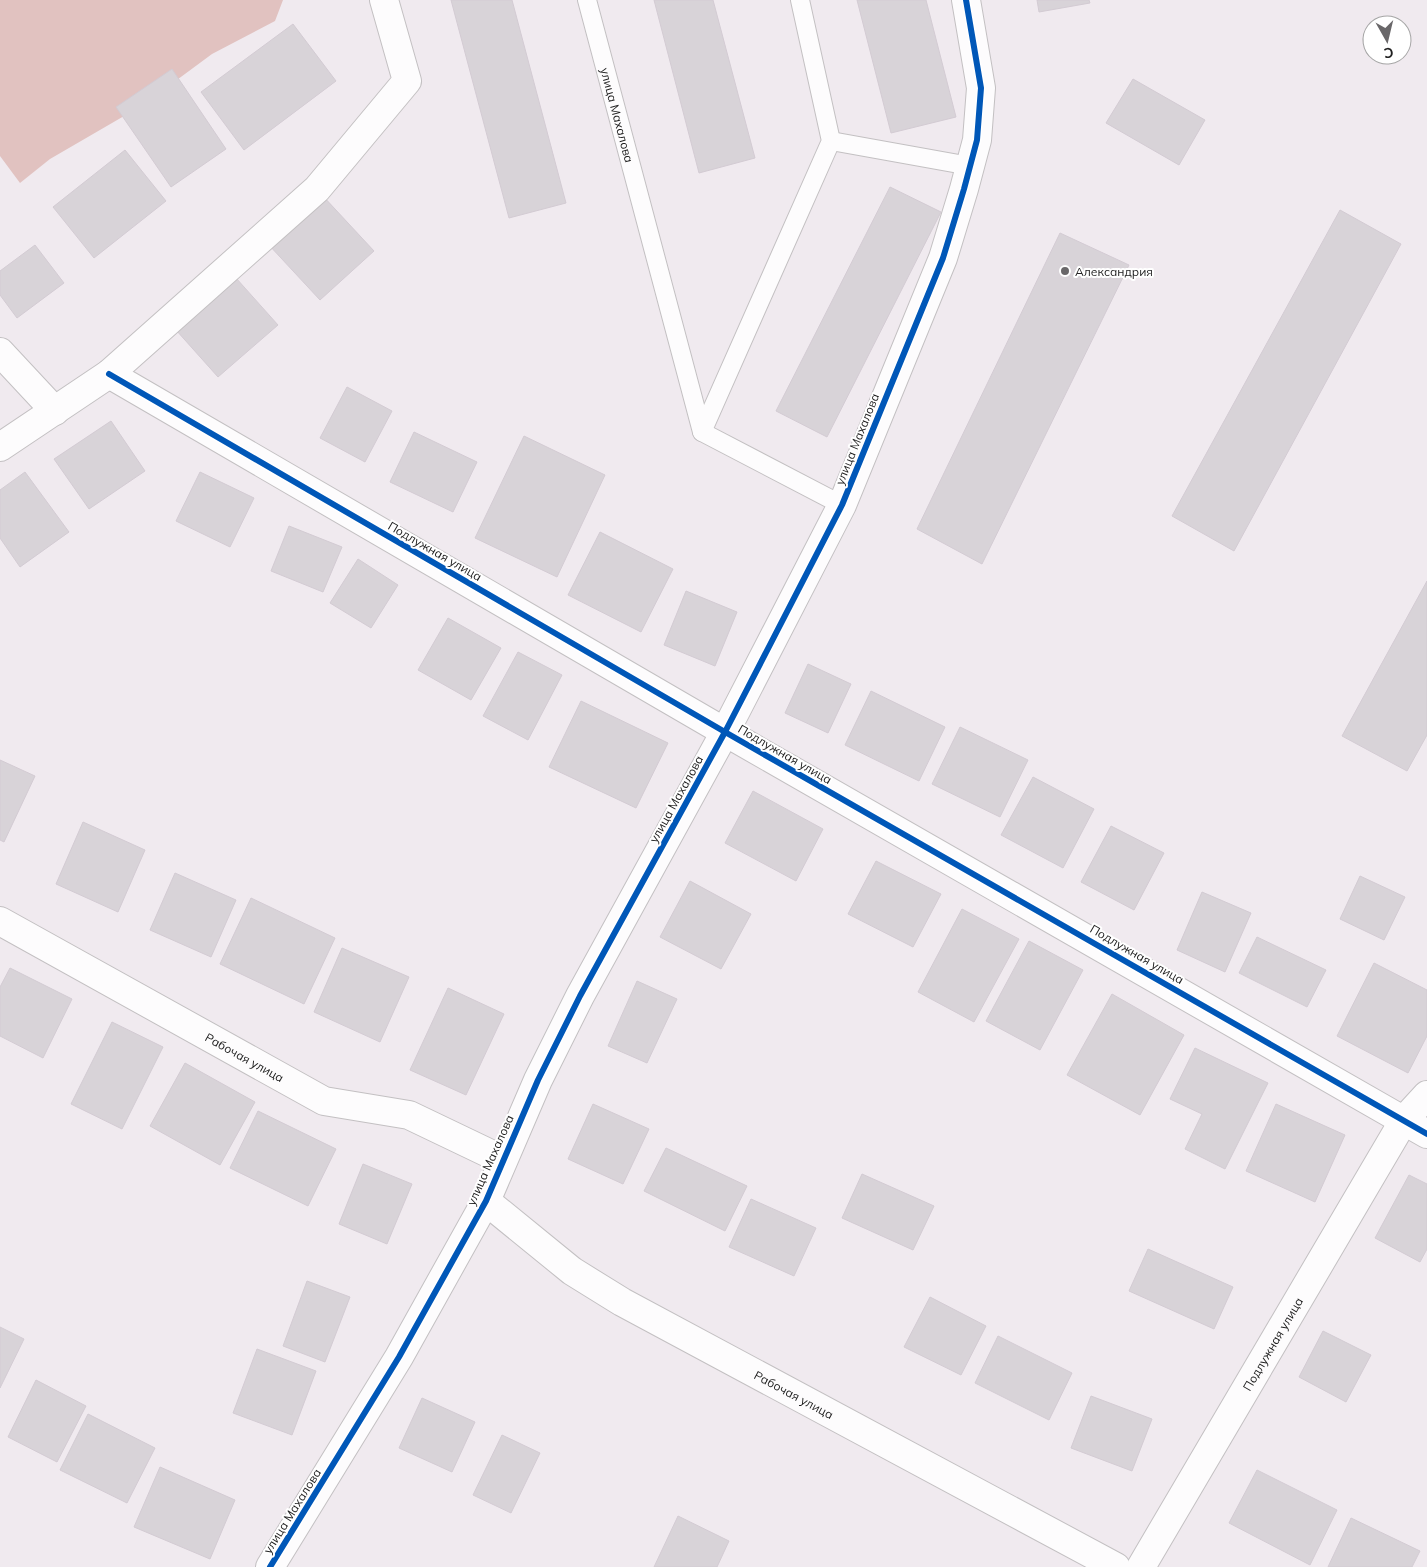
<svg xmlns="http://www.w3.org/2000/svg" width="1427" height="1567" font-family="Mulish,sans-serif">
	<rect width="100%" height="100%" fill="#f0eaef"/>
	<!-- forest -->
	<polygon fill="#e1c2c0" points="0,0 283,0 275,21 212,54 143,105 50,159 20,183 0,156"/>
	<!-- building -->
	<g fill="#d8d3d8" stroke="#d3cbd3">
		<polygon points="451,0 512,0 566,203 509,218"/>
		<polygon points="654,0 713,0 755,158 699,173"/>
		<polygon points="857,0 926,0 956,117 891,133"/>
		<polygon points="1037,0 1089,0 1090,3 1039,12"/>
		<polygon points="293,24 336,81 244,150 201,92"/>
		<polygon points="172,69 226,149 171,187 116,107"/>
		<polygon points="1133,79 1205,120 1179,165 1106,123"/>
		<polygon points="125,150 166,201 94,258 53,207"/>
		<polygon points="890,187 941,212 827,437 776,411"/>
		<polygon points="322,195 374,251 320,300 268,244"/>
		<polygon points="1340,210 1401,244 1234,551 1172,516"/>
		<polygon points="1060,233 1129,265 982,564 917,529"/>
		<polygon points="35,245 64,283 17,318 0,295 0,271"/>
		<polygon points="236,278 278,325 218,377 176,330"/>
		<polygon points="347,387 392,411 365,462 320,438"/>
		<polygon points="111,421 145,471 89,509 54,459"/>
		<polygon points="414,432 477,462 453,512 390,482"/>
		<polygon points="524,436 605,475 557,577 475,538"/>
		<polygon points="25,472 69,532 20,567 0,538 0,490"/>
		<polygon points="200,472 254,498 230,547 176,521"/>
		<polygon points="289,526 342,547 323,592 271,571"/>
		<polygon points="600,532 673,569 641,632 568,595"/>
		<polygon points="358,559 398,585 371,628 330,603"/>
		<polygon points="1427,581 1427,735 1407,771 1342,736"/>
		<polygon points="686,591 737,612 715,666 664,645"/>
		<polygon points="448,618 501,648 471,700 418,670"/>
		<polygon points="518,652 562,675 528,740 483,716"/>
		<polygon points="808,664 851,684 828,733 785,713"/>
		<polygon points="871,691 945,727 919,781 845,745"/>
		<polygon points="581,701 668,743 636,808 549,767"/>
		<polygon points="960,727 1028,760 1000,817 932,784"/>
		<polygon points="0,760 35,776 4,842 0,840"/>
		<polygon points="1033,777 1094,809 1063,868 1001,835"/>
		<polygon points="753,791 823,829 796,881 725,843"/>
		<polygon points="83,822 145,850 118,912 56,884"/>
		<polygon points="1111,826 1164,853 1134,910 1081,882"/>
		<polygon points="876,861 941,894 913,947 848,914"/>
		<polygon points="175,873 236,900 211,957 150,930"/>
		<polygon points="1360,876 1405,897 1384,940 1340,919"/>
		<polygon points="690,881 751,914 721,969 660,937"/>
		<polygon points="1202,892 1251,913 1225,972 1177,950"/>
		<polygon points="251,898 335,938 304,1004 220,964"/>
		<polygon points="962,909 1019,939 974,1022 918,992"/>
		<polygon points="1257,937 1326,970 1307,1007 1239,973"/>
		<polygon points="1029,941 1083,970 1040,1050 986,1021"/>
		<polygon points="342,948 409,977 380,1042 314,1012"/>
		<polygon points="1374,963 1427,990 1427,1036 1408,1073 1337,1036"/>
		<polygon points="10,968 72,999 43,1058 0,1036 0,987"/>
		<polygon points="637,981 677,999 647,1063 608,1046"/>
		<polygon points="448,988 504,1014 466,1095 410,1070"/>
		<polygon points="1112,994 1184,1035 1140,1115 1067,1075"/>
		<polygon points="112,1022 163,1047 122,1129 71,1104"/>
		<polygon points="1195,1048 1268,1083 1225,1169 1185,1149 1202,1114 1170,1099"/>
		<polygon points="185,1063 255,1102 220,1165 150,1126"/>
		<polygon points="593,1104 649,1129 623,1184 568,1159"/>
		<polygon points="1276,1104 1345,1135 1315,1202 1246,1171"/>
		<polygon points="258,1111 336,1149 308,1206 230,1168"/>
		<polygon points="666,1148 747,1186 725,1231 644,1191"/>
		<polygon points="363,1164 412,1184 387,1244 339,1224"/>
		<polygon points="862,1174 934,1206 913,1250 842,1218"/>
		<polygon points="1409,1175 1427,1184 1427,1249 1420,1262 1375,1238"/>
		<polygon points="751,1199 816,1228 794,1276 729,1247"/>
		<polygon points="1148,1249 1233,1287 1214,1329 1129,1291"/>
		<polygon points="307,1281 350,1297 325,1362 283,1346"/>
		<polygon points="930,1297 986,1326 961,1375 904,1347"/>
		<polygon points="0,1327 24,1339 0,1388"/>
		<polygon points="1323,1331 1371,1355 1346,1402 1299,1377"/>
		<polygon points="998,1336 1072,1373 1049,1420 975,1383"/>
		<polygon points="257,1349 316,1371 292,1435 233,1413"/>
		<polygon points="36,1380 86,1406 57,1462 8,1437"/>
		<polygon points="1091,1396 1152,1419 1132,1471 1071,1448"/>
		<polygon points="422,1398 475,1422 452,1472 399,1448"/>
		<polygon points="88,1414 155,1448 127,1503 60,1470"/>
		<polygon points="502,1435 540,1453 511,1513 473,1495"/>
		<polygon points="160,1467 235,1500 210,1559 134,1527"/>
		<polygon points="1257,1470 1337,1510 1310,1565 1229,1523"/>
		<polygon points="678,1516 729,1541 717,1567 654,1567"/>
		<polygon points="1351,1518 1420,1551 1412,1567 1328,1567"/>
	</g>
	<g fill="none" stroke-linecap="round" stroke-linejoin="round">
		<!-- lane casing -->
		<g stroke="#c3c0c2" stroke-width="20">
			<g id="lane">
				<path id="s1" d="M 587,0 L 702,432"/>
				<polyline points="800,0 831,141 702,432 842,505"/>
				<polyline points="831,141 970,166"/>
			</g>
		</g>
		<!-- street casing -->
		<g stroke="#c3c0c2" stroke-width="30">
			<g id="street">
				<polyline points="0,352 55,411"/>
				<polyline points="109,374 725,732 1427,1134"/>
				<polyline points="0,447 109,374 317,189 407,81 384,0"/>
				<path id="s2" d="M 0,921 L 324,1101 L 409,1115 L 503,1160"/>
				<path id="s3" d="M 486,1201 L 572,1271 L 622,1302 L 1116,1567"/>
				<polyline points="270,1567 399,1357 486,1201 538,1080 580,996 725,732 842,505 943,258 964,189 977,140 981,88 966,0"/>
				<path id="s4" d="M 1141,1567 L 1404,1120 L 1427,1095"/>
			</g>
		</g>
		<!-- lane -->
		<use href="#lane" stroke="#fdfcfd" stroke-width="18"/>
		<!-- street -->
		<use href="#street" stroke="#fdfcfd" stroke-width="28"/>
		<!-- cycleway casing -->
		<g stroke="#fff" stroke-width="9">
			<g id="cycleway">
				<polyline points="109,374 725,732 1427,1134"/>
				<polyline points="270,1567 399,1357 486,1201 538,1080 580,996 725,732 842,505 943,258 964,189 977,140 981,88 966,0"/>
			</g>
		</g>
		<!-- cycleway -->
		<use href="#cycleway" stroke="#0057b8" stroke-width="6"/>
	</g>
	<!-- markers -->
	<circle fill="#696769" stroke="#fff" stroke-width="2" cx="1065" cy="271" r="5"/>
	<g text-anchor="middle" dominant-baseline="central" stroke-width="4" stroke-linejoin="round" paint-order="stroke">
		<!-- street labels -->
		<g font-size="12" fill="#212121" stroke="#fff">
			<text stroke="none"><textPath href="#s1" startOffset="119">улица Махалова</textPath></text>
			<text transform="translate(857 439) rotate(-68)">улица Махалова</text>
			<text transform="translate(435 551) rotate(30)">Подлужная улица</text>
			<text transform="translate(785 754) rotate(30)">Подлужная улица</text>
			<text transform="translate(676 799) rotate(-61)">улица Махалова</text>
			<text transform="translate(1137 954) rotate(30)">Подлужная улица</text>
			<text stroke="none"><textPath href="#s2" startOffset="280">Рабочая улица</textPath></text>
			<text transform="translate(490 1160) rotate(-66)">улица Махалова</text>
			<text stroke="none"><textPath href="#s4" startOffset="259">Подлужная улица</textPath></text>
			<text stroke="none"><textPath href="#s3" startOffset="365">Рабочая улица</textPath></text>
			<text transform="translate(292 1511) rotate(-58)">улица Махалова</text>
		</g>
		<!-- poi labels -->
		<g font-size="12" fill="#212121" stroke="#fff" text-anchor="start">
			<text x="1075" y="271">Александрия</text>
		</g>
	</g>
	<!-- north arrow -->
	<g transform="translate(1387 40) rotate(172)"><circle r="24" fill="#ffffff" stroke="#a6a6a6"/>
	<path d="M0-4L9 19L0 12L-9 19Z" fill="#696769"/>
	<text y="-8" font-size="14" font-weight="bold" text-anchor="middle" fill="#212121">С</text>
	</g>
</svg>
